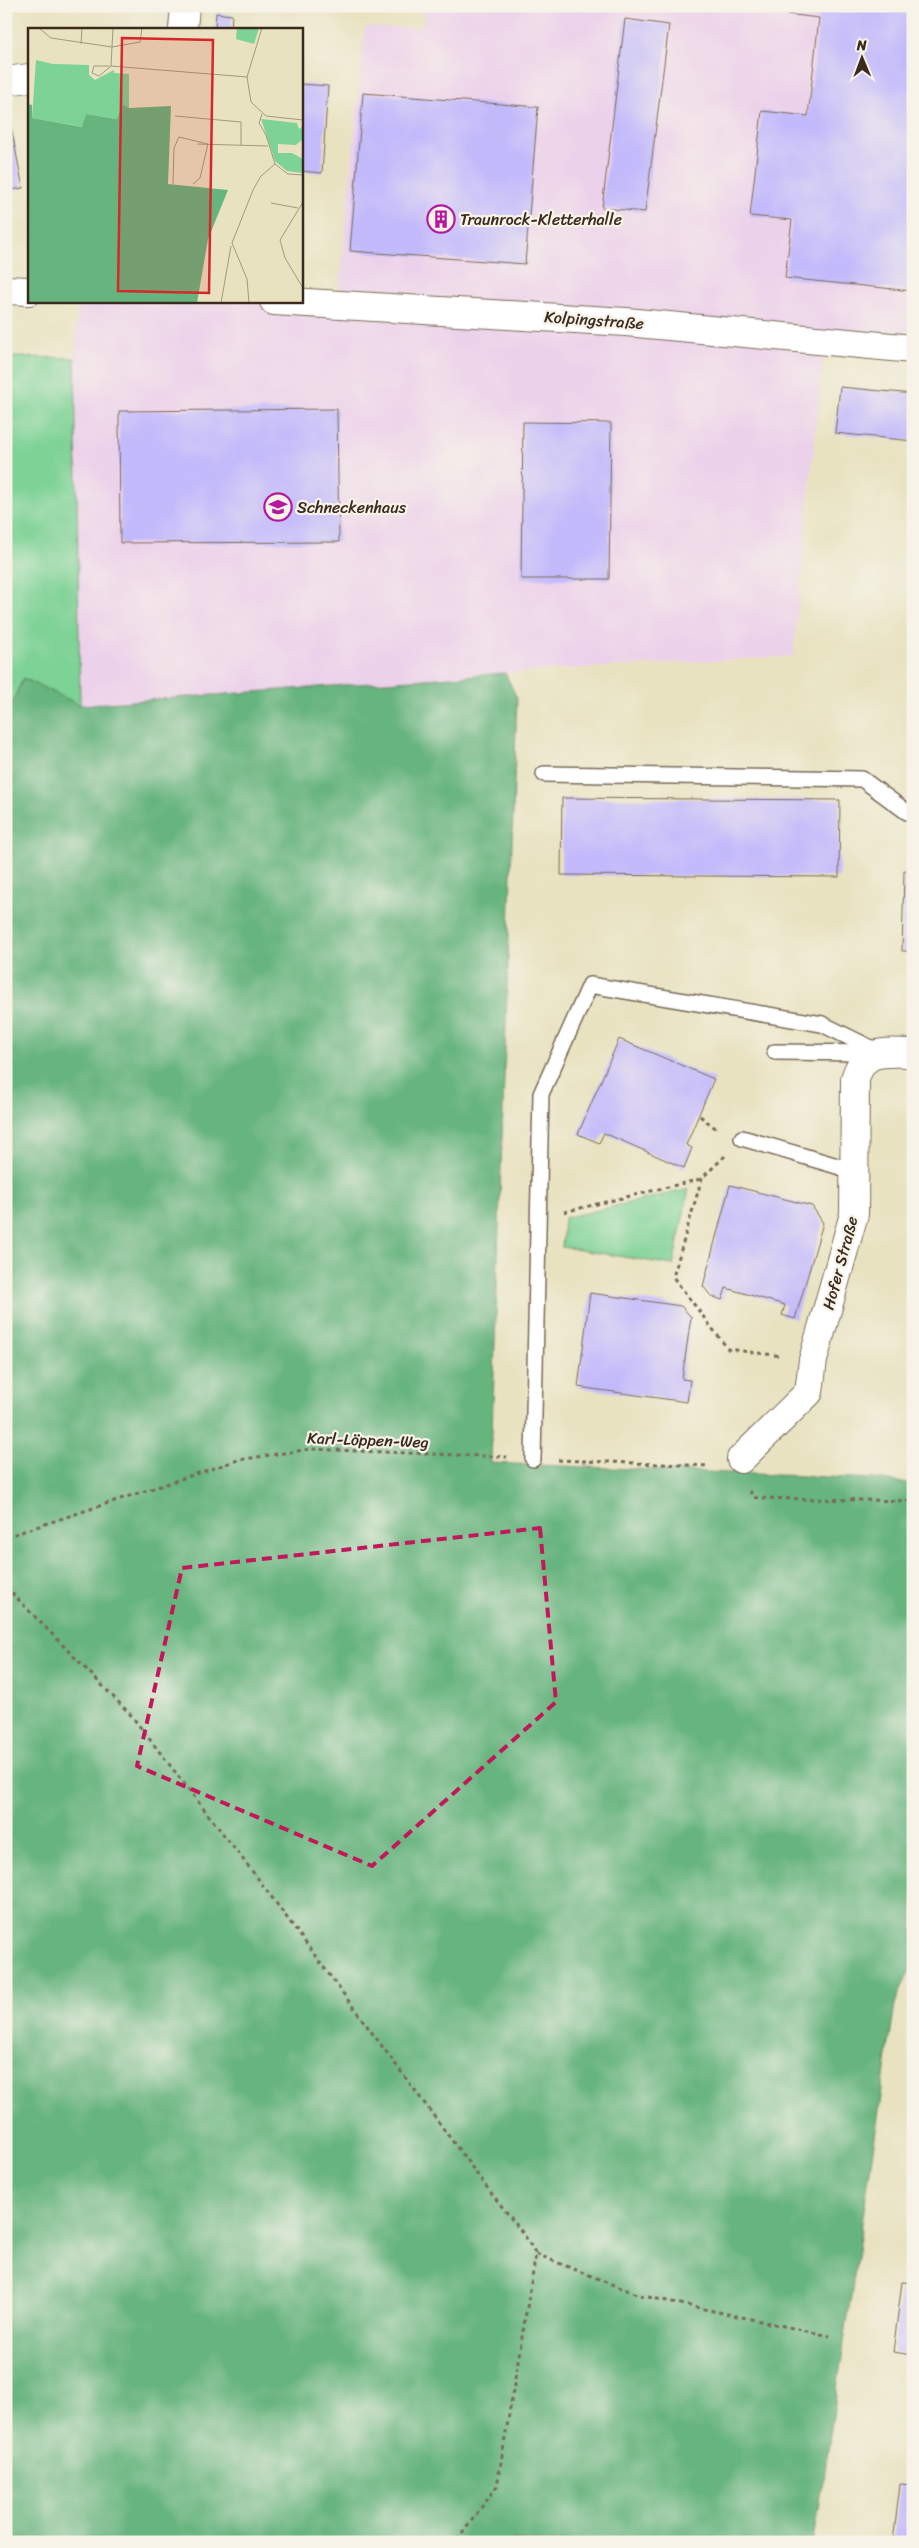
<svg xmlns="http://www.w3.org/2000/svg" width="919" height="2548" font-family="Sriracha,sans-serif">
	<rect width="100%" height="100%" fill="#f7f3e8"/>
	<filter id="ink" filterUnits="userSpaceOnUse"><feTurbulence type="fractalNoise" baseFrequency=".02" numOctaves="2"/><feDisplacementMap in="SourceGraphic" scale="10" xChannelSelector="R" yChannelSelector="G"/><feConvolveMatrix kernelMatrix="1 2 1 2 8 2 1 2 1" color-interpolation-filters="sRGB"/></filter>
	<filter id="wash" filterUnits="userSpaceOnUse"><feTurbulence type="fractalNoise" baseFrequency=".0096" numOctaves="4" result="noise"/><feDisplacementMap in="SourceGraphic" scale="20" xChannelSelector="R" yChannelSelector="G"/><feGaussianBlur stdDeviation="1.12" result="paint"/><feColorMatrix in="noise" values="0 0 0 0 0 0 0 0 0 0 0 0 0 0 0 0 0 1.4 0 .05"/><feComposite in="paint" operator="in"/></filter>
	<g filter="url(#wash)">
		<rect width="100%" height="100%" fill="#e8e2c0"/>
		<!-- built -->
		<polygon fill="#ecd1ea" points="425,6 913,6 913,353 824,347 793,656 505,673 80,705 75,358 78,301 274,301 338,304 365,27 422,28"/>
		<!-- green -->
		<g fill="#7dd295" stroke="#5c7e5a">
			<polygon points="6,357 75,358 80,705 23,678 6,718"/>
			<polygon points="689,1189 673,1265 562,1247 564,1218"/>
		</g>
		<!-- forest -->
		<polygon fill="#66b47e" stroke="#506f4e" points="505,673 517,698 491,1463 875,1479 913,1484 913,1961 895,2004 814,2542 6,2542 6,718 23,678 80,705"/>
		<g id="blocks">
			<!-- building -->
			<g fill="#c3bafb">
				<polygon points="720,6 913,6 913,291 785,278 792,220 750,216 762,111 808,116 819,18"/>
				<polygon points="216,13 232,15 231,29 215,29"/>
				<polygon points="625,19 669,25 645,212 602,208"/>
				<polygon points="301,84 328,86 322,173 301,171"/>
				<polygon points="363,93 538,107 525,264 350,251"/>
				<polygon points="6,116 9,116 23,188 6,191"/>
				<polygon points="840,387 913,394 913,441 835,433"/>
				<polygon points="337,409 339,542 120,543 119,411"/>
				<polygon points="523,422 611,423 609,579 521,579"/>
				<polygon points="562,798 840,800 839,877 561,875"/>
				<polygon points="904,871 913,871 913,951 902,951"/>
				<polygon points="619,1039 714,1079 686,1145 692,1148 684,1168 604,1133 599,1143 578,1134"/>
				<polygon points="730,1185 812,1206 823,1223 795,1319 782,1315 785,1305 726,1288 722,1300 711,1296 703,1286"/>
				<polygon points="590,1293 681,1306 691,1317 682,1379 690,1380 687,1402 578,1387"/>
				<polygon points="902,2282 913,2283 913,2355 893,2352"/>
				<polygon points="900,2484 913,2485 913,2542 893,2542"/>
			</g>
		</g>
	</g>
	<g filter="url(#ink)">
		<use href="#blocks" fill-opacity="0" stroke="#786a57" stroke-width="1"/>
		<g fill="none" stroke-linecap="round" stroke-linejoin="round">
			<!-- lane casing -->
			<g stroke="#786a57" stroke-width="18">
				<g id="lane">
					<polyline points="544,774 862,779 907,812 913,812"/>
					<polyline points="775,1052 874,1053"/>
					<polyline points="742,1138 844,1168 854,1168"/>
					<polyline points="533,1459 541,1094 590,985 822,1024 881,1053"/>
				</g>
			</g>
			<!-- street casing -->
			<g stroke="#786a57" stroke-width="30">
				<g id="street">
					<polyline points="183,29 185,6"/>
					<polyline points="6,81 29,78"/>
					<polyline points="6,290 29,291"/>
					<polyline points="274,301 626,322 913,349"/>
					<path d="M 741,1459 L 809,1392 L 813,1360 L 854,1214 L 855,1079 C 864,1047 886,1053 913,1053"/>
				</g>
			</g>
			<!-- path -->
			<g stroke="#786a57" stroke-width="3" stroke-dasharray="4 4" stroke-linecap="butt">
				<polyline points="700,1116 718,1130"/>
				<polyline points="725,1156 702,1178 673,1277 728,1349 781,1356"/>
				<polyline points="564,1212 701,1179"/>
				<polyline points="558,1460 710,1466"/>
				<polyline points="749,1491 756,1498 913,1501"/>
				<polyline points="6,1537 238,1460 310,1449 507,1457"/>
				<polyline points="6,1587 130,1714 259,1880 485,2185 525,2236 536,2254 497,2486 456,2542"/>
				<polyline points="536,2254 639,2295 830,2336"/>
			</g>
			<!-- lane -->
			<use href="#lane" stroke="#fff" stroke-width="15"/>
			<!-- street -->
			<use href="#street" stroke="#fff" stroke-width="28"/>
		</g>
	</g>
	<!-- marked area -->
	<path fill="none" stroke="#c2185b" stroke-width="4" stroke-dasharray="10 6" stroke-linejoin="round" d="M 540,1528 L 556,1702 L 372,1866 L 137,1766 L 182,1568 Z"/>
	<!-- icons -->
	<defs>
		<g id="building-ring" transform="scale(1.4375)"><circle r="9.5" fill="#f7f3e8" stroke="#b5179e" stroke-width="1.5"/><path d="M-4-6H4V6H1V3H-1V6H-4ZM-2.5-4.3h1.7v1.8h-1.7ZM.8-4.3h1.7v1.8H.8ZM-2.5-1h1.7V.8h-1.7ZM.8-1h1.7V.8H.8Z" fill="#b5179e"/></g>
		<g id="school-ring" transform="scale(1.4375)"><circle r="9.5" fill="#f7f3e8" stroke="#b5179e" stroke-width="1.5"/><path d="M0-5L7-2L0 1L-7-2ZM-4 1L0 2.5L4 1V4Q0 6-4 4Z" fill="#b5179e"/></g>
	</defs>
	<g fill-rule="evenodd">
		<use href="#building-ring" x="441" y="219"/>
		<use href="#school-ring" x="278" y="507"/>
	</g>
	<g text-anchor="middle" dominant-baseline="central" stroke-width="4.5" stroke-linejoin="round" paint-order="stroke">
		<!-- poi labels -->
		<g font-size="16" fill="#3b2a1e" stroke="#f7f3e8" text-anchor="start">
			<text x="460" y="219">Traunrock-Kletterhalle</text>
			<text x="297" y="507">Schneckenhaus</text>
		</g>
		<!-- street labels -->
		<g font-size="16" fill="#3b2a1e" stroke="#f7f3e8">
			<text transform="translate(594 320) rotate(4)">Kolpingstraße</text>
			<text transform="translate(840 1263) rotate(-75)">Hofer Straße</text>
			<text transform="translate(368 1440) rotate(2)">Karl-Löppen-Weg</text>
		</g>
	</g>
	<!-- overview -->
	<g transform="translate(28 28)">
		<rect width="275" height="275" fill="#e8e2c0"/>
		<path d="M 209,0 L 231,0 L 226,16 L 208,11 ZM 8,32 L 25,36 L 61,37 L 61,47 L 67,52 L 86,42 L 86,45 L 101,46 L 101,80 L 89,91 L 58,86 L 55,99 L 4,90 ZM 233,91 L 269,95 L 271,101 L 275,98 L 275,111 L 268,117 L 250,116 L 250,125 L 264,125 L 275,131 L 275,145 L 259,143 L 247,133 Z" fill="#7dd295"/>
		<path d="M 0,76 L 4,77 L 4,90 L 54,99 L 58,86 L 89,91 L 95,77 L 101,80 L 143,78 L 140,156 L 200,162 L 180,211 L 169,275 L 0,275 Z" fill="#66b47e"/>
		<path fill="none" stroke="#a3987f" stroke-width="1" d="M 11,0 L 23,10 L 84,19 L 112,14 L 114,0M 234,0 L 219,49 L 223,74 L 238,88 L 275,92M 53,16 L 54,0M 81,38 L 66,38 L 64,45 L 71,48 L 83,38 L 219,49M 83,38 L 85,0M 234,86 L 231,95 L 238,107 L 247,136 L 260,146 L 275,147M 147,88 L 213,94 L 213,117M 169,116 L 240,118M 145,156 L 146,120 L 151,109 L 180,116M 165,156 L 172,150 L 180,116M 275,174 L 252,212 L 257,230 L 275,260M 243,175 L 270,180M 193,275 L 203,218M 221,275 L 219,251 L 204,215 L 225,162 L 233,148 L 247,136"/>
		<path fill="#d62828" fill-opacity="0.15" stroke="#d62828" stroke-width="2.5" d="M 94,10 L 185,12 L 181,265 L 90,263 Z"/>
		<rect width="275" height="275" fill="none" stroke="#3b2a1e" stroke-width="2.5"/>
	</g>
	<!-- margin -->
	<rect width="919" height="2548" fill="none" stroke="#f7f3e8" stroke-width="25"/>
	<!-- north arrow -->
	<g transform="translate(862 58) rotate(359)" stroke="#f7f3e8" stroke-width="4" paint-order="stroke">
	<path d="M0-4L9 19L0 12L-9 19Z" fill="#3b2a1e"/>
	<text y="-8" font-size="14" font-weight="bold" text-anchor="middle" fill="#3b2a1e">N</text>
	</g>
</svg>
